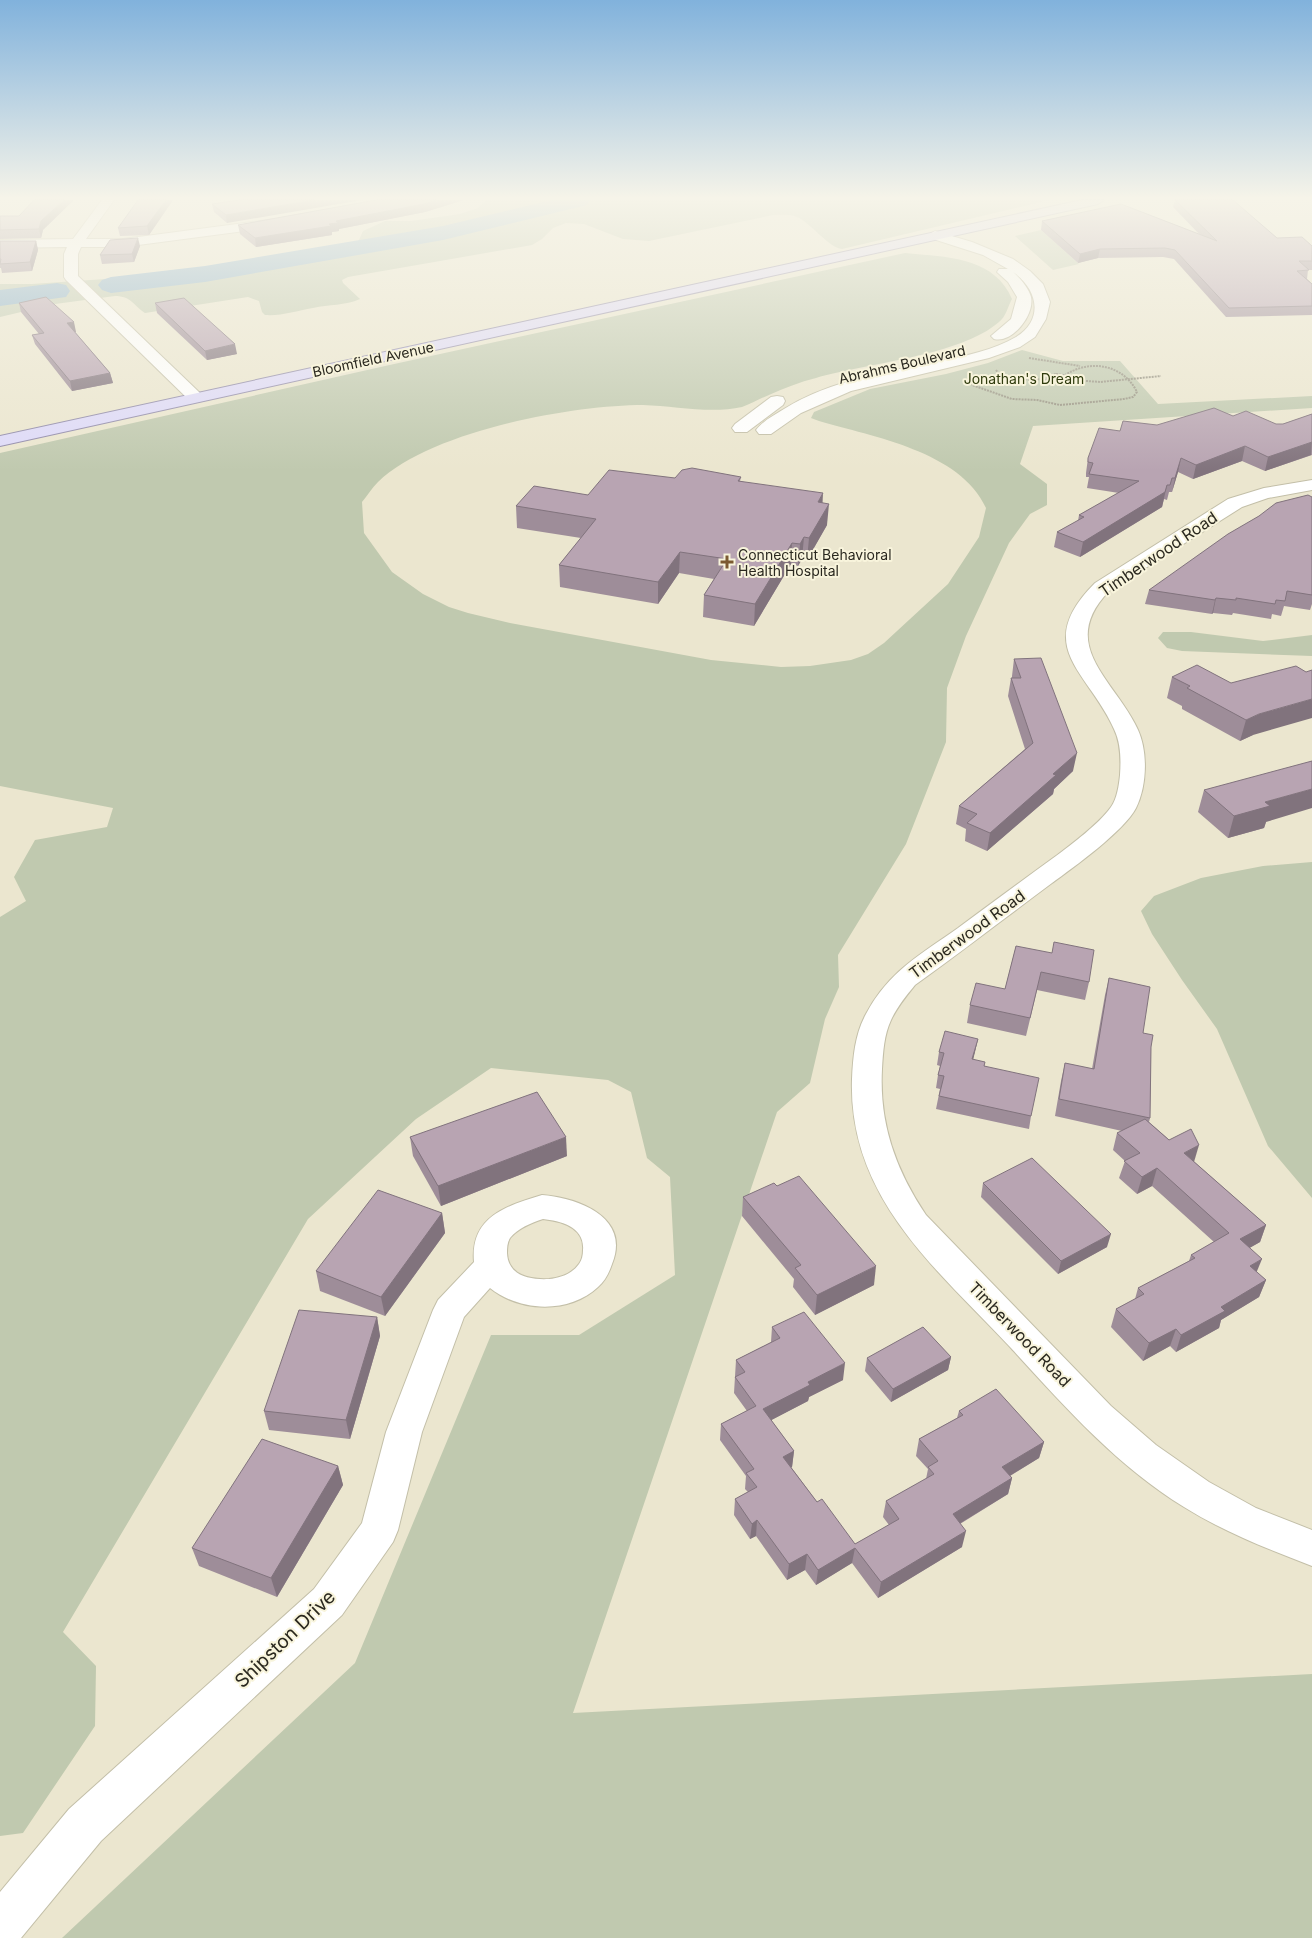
<svg xmlns="http://www.w3.org/2000/svg" width="1312" height="1938" font-family="Inter,sans-serif">
	<rect width="100%" height="100%" fill="#ebe6cf"/>
	<!-- green -->
	<g fill="#c0c9af">
		<path d="M 486,200 L 1050,200 L 842,249 C 829,248 811,223 797,217 C 790,214 781,215 773,215 L 649,241 L 623,239 L 584,224 L 566,223 L 553,228 L 542,239 L 532,245 L 348,277 L 342,280 L 343,283 L 360,299 C 345,306 329,304 313,308 C 296,311 282,316 265,315 L 262,312 L 259,301 L 248,297 L 145,313 C 133,305 131,296 115,296 L 55,304 L 0,317 L 0,284 L 32,284 L 120,278 L 174,270 L 243,264 L 346,247 L 358,242 L 363,231 L 385,221 L 411,221 L 460,214 L 478,208 Z"/>
		<polygon points="1041,230 1079,264 1053,270 1015,236"/>
		<path d="M 905,253 C 944,257 994,256 1012,299 C 1008,306 1006,317 999,322 C 960,356 866,363 816,378 C 800,382 784,388 769,395 C 761,398 751,404 742,407 C 711,414 675,406 643,405 C 572,405 431,431 378,482 C 372,488 367,496 362,502 L 364,533 L 392,572 L 423,594 L 449,607 L 468,613 L 510,623 L 711,660 L 781,667 L 810,666 L 851,660 L 868,654 L 884,643 L 948,584 L 979,537 L 986,508 C 960,451 873,437 819,421 L 811,418 L 814,412 L 870,389 L 946,374 L 988,363 L 1022,350 L 1063,361 L 1120,361 L 1158,404 L 1312,396 L 1312,408 L 1033,426 L 1020,464 L 1047,484 L 1047,505 L 1030,514 L 1009,543 L 966,636 L 947,688 L 946,742 L 906,844 L 838,955 L 839,987 L 825,1019 L 810,1083 L 777,1112 L 573,1713 L 1312,1674 L 1312,1938 L 62,1938 L 355,1663 L 491,1335 L 579,1335 L 675,1275 L 670,1177 L 647,1158 L 631,1092 L 608,1080 L 491,1068 L 416,1119 L 308,1219 L 63,1632 L 96,1666 L 95,1726 L 23,1833 L 0,1836 L 0,917 L 26,901 L 14,877 L 35,840 L 107,827 L 113,808 L 0,786 L 0,453 L 385,366 Z"/>
		<polygon points="1163,632 1191,632 1263,641 1312,635 1312,656 1182,651 1167,648 1158,638"/>
		<polygon points="1312,862 1312,1198 1268,1146 1217,1029 1182,980 1152,934 1141,911 1154,896 1201,878 1263,866"/>
	</g>
	<g fill="none" stroke-linecap="round" stroke-linejoin="round">
		<!-- river -->
		<g fill="#87aec9" fill-rule="evenodd">
			<polygon points="552,200 590,200 587,205 443,240 205,282 111,293 102,290 98,285 102,280 111,277 205,266 443,226"/>
			<polygon points="57,283 66,285 70,291 66,297 0,306 0,290"/>
		</g>
		<!-- street casing -->
		<g stroke="#c3bfa8" stroke-width="2">
			<g id="street">
				<polygon points="102,200 114,200 86,239 123,239 275,219 282,223 275,227 123,247 81,247 78,254 78,276 201,394 203,397 201,400 189,400 66,280 64,277 64,254 67,247 0,248 0,240 73,239"/>
				<path d="M 935,231 L 972,242 L 1013,259 L 1030,271 L 1043,284 L 1050,302 L 1046,319 L 1035,337 L 1020,347 L 989,358 L 851,391 L 801,413 L 771,434 L 759,434 L 756,430 C 763,421 774,415 784,409 C 831,380 886,372 940,361 C 965,356 994,350 1016,337 C 1045,319 1037,288 1013,272 C 1019,277 1029,288 1031,297 C 1035,315 1012,344 994,339 L 991,336 L 1011,319 L 1017,297 L 1008,282 L 997,272 L 999,269 L 1008,269 L 983,255 L 930,238 L 928,235 Z"/>
				<polygon points="777,396 783,397 785,401 783,405 747,432 735,432 732,428 735,424 771,397"/>
				<path d="M 1312,480 L 1312,490 L 1268,498 L 1242,507 L 1109,591 C 1056,646 1116,681 1138,730 C 1148,752 1147,786 1136,808 C 1124,831 1074,867 1052,883 C 1006,917 961,952 915,985 C 906,996 897,1007 891,1020 C 884,1035 883,1052 882,1069 C 879,1124 896,1170 926,1215 L 1111,1406 L 1156,1445 L 1209,1482 L 1256,1508 L 1312,1530 L 1312,1566 C 1268,1549 1224,1532 1184,1507 C 1116,1465 1064,1406 1011,1348 C 937,1269 848,1198 852,1079 C 853,1057 855,1034 866,1014 C 889,971 920,955 958,928 C 990,904 1023,880 1056,856 C 1072,844 1099,824 1111,807 C 1117,799 1119,785 1120,775 C 1121,760 1121,743 1114,729 C 1089,672 1031,647 1095,583 L 1228,499 L 1264,488 Z"/>
				<path d="M 542,1195 C 578,1198 631,1217 612,1264 C 609,1273 605,1281 598,1287 C 569,1314 520,1312 490,1288 L 464,1317 L 422,1432 L 398,1530 L 393,1542 L 342,1615 L 101,1841 L 21,1938 L 0,1938 L 0,1892 L 69,1809 L 314,1589 L 362,1523 L 386,1432 L 433,1310 L 438,1300 L 474,1262 C 470,1217 506,1206 542,1195 ZM 543,1219 C 561,1221 585,1227 583,1250 C 583,1255 582,1260 579,1264 C 572,1274 560,1278 549,1279 C 530,1280 508,1276 507,1253 C 507,1248 507,1243 510,1238 C 518,1228 531,1223 543,1219 Z"/>
			</g>
		</g>
		<!-- primary casing -->
		<g stroke="#918baa" stroke-width="2">
			<polygon id="primary" points="1082,200 1104,200 1098,204 0,446 0,436"/>
		</g>
		<!-- path -->
		<g stroke="#969282" stroke-width="2" stroke-dasharray="2 1" stroke-linecap="butt">
			<polyline points="1029,358 1080,366"/>
			<polyline points="996,370 1002,378 1013,380 1046,379"/>
			<polygon points="1056,374 1070,376 1074,381 1060,384 1046,380 1048,376"/>
			<path d="M 968,378 L 972,385 L 1012,399 L 1037,400 L 1060,405 L 1124,399 L 1133,397 L 1137,392 C 1123,364 1090,359 1065,375"/>
			<polyline points="1074,380 1100,382 1161,376"/>
		</g>
		<!-- street -->
		<use href="#street" fill="#fff" fill-rule="evenodd"/>
		<!-- primary -->
		<use href="#primary" fill="#dedaf9" fill-rule="evenodd"/>
	</g>
	<!-- wall -->
	<g fill="#9e8d99">
		<polygon points="173,200 149,235 120,236 118,228"/>
		<polygon points="239,200 227,223 214,212 212,204"/>
		<polygon points="376,200 464,200 425,212 339,229 339,231 332,232 332,235 256,247 240,234 238,225"/>
		<polygon points="1175,200 1233,200 1277,238 1312,246 1312,270 1308,270 1307,279 1312,284 1312,315 1226,317 1174,259 1163,257 1098,258 1078,263 1041,230 1042,221 1200,235 1173,207"/>
		<polygon points="0,216 43,230 41,238 0,239"/>
		<polygon points="0,241 36,241 38,250 32,271 2,273 1,268 0,268"/>
		<polygon points="140,246 134,262 102,264 100,255"/>
		<polygon points="19,303 76,332 75,332 110,373 113,383 72,391 35,344 32,335 39,334 21,312"/>
		<polygon points="155,303 237,354 207,360 157,313"/>
		<polygon points="1312,414 1312,455 1265,471 1242,461 1193,479 1178,472 1172,492 1169,492 1167,500 1164,499 1162,507 1080,557 1054,547 1057,532 1078,521 1079,515 1119,493 1087,488 1089,477 1086,477 1086,473 1088,458 1120,431 1233,416 1276,424 1283,424"/>
		<polygon points="741,477 740,481 823,503 827,525 807,560 802,559 798,566 791,564 754,626 703,617 704,595 714,579 679,573 658,604 560,587 559,565 581,538 517,528 516,506 588,495 675,478"/>
		<polygon points="1312,497 1312,604 1310,610 1284,606 1281,616 1272,614 1271,619 1233,613 1232,615 1213,613 1212,614 1145,604 1149,590"/>
		<polygon points="1014,659 1073,771 1054,789 1053,794 987,851 965,841 966,829 956,824 959,806 1025,749 1008,696 1011,678 1012,678 1012,676"/>
		<polygon points="1172,677 1231,683 1253,735 1240,741 1182,709 1182,706 1167,698"/>
		<polygon points="1204,790 1266,822 1264,828 1228,838 1198,812"/>
		<polygon points="1016,946 1089,982 1085,1000 1037,990 1026,1036 967,1023 970,1005 1005,989"/>
		<polygon points="1109,978 1143,1033 1151,1047 1150,1118 1149,1122 1266,1225 1260,1242 1249,1248 1256,1272 1266,1280 1259,1297 1221,1320 1219,1328 1176,1352 1170,1346 1143,1361 1111,1327 1116,1309 1135,1299 1138,1288 1189,1261 1191,1255 1214,1242 1152,1186 1137,1194 1119,1178 1125,1161 1113,1150 1117,1133 1122,1131 1055,1116 1061,1081 1065,1063 1092,1069 1105,995"/>
		<polygon points="978,1039 973,1059 985,1066 1031,1116 1029,1129 936,1109 940,1089 936,1088 938,1075 940,1066 937,1065 939,1052"/>
		<polygon points="410,1137 567,1156 441,1206 413,1156"/>
		<polygon points="983,1183 1107,1247 1058,1274 981,1197"/>
		<polygon points="743,1197 874,1285 815,1315 793,1287 794,1279 742,1216"/>
		<polygon points="442,1213 445,1233 385,1316 320,1291 316,1271"/>
		<polygon points="377,1317 380,1336 350,1439 269,1430 264,1411"/>
		<polygon points="772,1327 843,1380 809,1397 808,1401 771,1420 794,1451 792,1467 791,1467 817,1502 855,1544 889,1525 883,1517 886,1501 926,1479 928,1469 916,1456 919,1439 957,1418 959,1411 1044,1442 1039,1458 1010,1476 1012,1478 1008,1494 960,1524 962,1547 878,1598 852,1563 816,1585 805,1570 787,1580 756,1536 750,1539 734,1515 735,1499 748,1492 745,1489 746,1476 720,1440 721,1424 747,1411 734,1393 736,1360 771,1342"/>
		<polygon points="951,1357 948,1370 891,1402 865,1371 867,1358"/>
		<polygon points="338,1466 343,1485 277,1597 199,1566 192,1548"/>
	</g>
	<!-- shaded-wall -->
	<g fill="#81737d">
		<polygon points="64,200 74,200 43,230 41,238 39,229 41,221"/>
		<polygon points="166,200 173,200 149,235 147,226"/>
		<polygon points="314,200 362,200 227,223 226,215"/>
		<polygon points="437,200 464,200 425,212 339,229 339,231 332,232 332,235 256,247 255,238 329,224 336,221"/>
		<polygon points="138,238 140,246 134,262 132,254"/>
		<polygon points="36,241 38,250 32,271 30,262"/>
		<polygon points="1100,249 1098,258 1078,263 1080,254"/>
		<polygon points="74,322 76,332 70,333 67,323"/>
		<polygon points="235,344 237,354 207,360 205,351"/>
		<polygon points="110,373 113,383 72,391 70,381"/>
		<polygon points="1312,442 1311,455 1265,471 1268,457"/>
		<polygon points="1245,446 1242,461 1193,479 1196,465"/>
		<polygon points="1181,458 1178,472 1172,492 1175,478"/>
		<polygon points="1167,485 1162,507 1080,557 1083,542"/>
		<polygon points="823,493 822,514 818,502"/>
		<polygon points="829,504 827,525 807,560 809,538"/>
		<polygon points="804,537 802,559 798,566 800,544"/>
		<polygon points="792,543 791,564 754,626 755,604"/>
		<polygon points="680,552 679,573 658,604 658,582"/>
		<polygon points="1216,598 1213,613 1212,614 1215,600"/>
		<polygon points="1312,699 1312,718 1253,735 1240,741 1246,720 1259,714"/>
		<polygon points="1077,753 1073,771 1054,789 1053,794 987,851 990,833 1053,774"/>
		<polygon points="1312,789 1312,808 1266,822 1264,828 1228,838 1234,816 1265,802"/>
		<polygon points="978,1039 975,1052 970,1072 972,1059"/>
		<polygon points="566,1137 567,1156 441,1206 438,1186"/>
		<polygon points="1199,1145 1194,1162 1184,1153"/>
		<polygon points="1157,1168 1152,1186 1137,1194 1142,1177"/>
		<polygon points="442,1213 445,1233 385,1316 381,1297"/>
		<polygon points="1266,1225 1260,1242 1234,1257 1240,1239"/>
		<polygon points="1111,1234 1107,1247 1058,1274 1061,1261"/>
		<polygon points="1262,1259 1255,1276 1250,1266"/>
		<polygon points="876,1266 874,1285 815,1315 817,1295"/>
		<polygon points="1266,1280 1259,1297 1221,1320 1219,1328 1176,1352 1181,1335 1221,1307"/>
		<polygon points="377,1317 380,1336 350,1439 346,1420"/>
		<polygon points="1176,1329 1170,1346 1143,1361 1149,1343"/>
		<polygon points="951,1357 948,1370 891,1402 893,1389"/>
		<polygon points="845,1363 843,1380 809,1397 808,1401 762,1425 763,1409 808,1382"/>
		<polygon points="1044,1442 1039,1458 998,1483 1002,1467"/>
		<polygon points="794,1451 792,1467 782,1473 783,1457"/>
		<polygon points="338,1466 343,1485 277,1597 271,1578"/>
		<polygon points="1012,1478 1008,1494 949,1530 953,1514"/>
		<polygon points="757,1520 756,1536 750,1539 752,1524"/>
		<polygon points="966,1531 962,1547 878,1598 881,1582"/>
		<polygon points="855,1548 852,1563 816,1585 818,1570"/>
		<polygon points="807,1554 805,1570 787,1580 789,1564"/>
	</g>
	<!-- building -->
	<g fill="#b8a4b2" stroke="#81737d">
		<polygon points="34,200 64,200 41,221 39,229 0,230 0,216 19,216"/>
		<polygon points="138,200 166,200 147,226 118,228"/>
		<polygon points="239,200 314,200 226,215 212,204"/>
		<polygon points="376,200 437,200 424,204 336,221 338,223 329,224 331,226 255,238 238,225"/>
		<polygon points="1175,200 1233,200 1277,238 1302,237 1312,246 1312,261 1299,261 1309,270 1297,271 1312,284 1312,306 1229,308 1175,250 1165,248 1100,249 1080,254 1042,221 1121,204 1217,241"/>
		<polygon points="138,238 132,254 100,255 110,240"/>
		<polygon points="0,241 36,241 30,262 0,264 1,259 0,259"/>
		<polygon points="46,297 74,322 67,323 110,373 70,381 32,335 44,333 19,303"/>
		<polygon points="184,298 235,344 205,351 155,303"/>
		<polygon points="1214,408 1233,416 1246,411 1276,424 1283,424 1312,414 1312,442 1268,457 1245,446 1196,465 1181,458 1175,478 1172,478 1170,485 1167,485 1165,492 1083,542 1057,532 1084,517 1079,515 1139,481 1089,474 1093,463 1088,462 1088,458 1099,428 1120,431 1123,421 1157,425"/>
		<polygon points="692,468 741,477 738,481 823,493 818,502 829,504 809,538 804,537 800,544 792,543 755,604 704,595 727,559 680,552 658,582 559,565 596,519 516,506 534,486 588,495 609,470 675,478 682,470"/>
		<polygon points="1308,495 1312,497 1312,595 1287,591 1285,601 1276,600 1275,604 1236,598 1236,600 1216,598 1215,600 1149,590 1228,534 1259,516 1276,503"/>
		<polygon points="1041,658 1077,753 1053,774 1056,775 990,833 967,823 977,814 959,806 1033,743 1011,678 1021,678 1014,659"/>
		<polygon points="1197,665 1231,683 1296,666 1306,672 1312,670 1312,699 1259,714 1246,720 1187,688 1190,686 1172,677"/>
		<polygon points="1312,761 1312,789 1265,802 1270,806 1234,816 1204,790"/>
		<polygon points="1054,942 1094,950 1089,982 1041,972 1030,1018 970,1005 976,983 1005,989 1016,946 1052,953"/>
		<polygon points="1109,978 1150,987 1143,1033 1153,1035 1151,1047 1150,1118 1059,1099 1065,1063 1094,1069"/>
		<polygon points="945,1031 978,1039 972,1059 985,1062 984,1066 1039,1078 1031,1116 939,1096 944,1076 938,1075 944,1053 939,1052"/>
		<polygon points="537,1092 566,1137 438,1186 410,1137"/>
		<polygon points="1145,1119 1169,1140 1191,1129 1199,1145 1184,1153 1266,1225 1240,1239 1262,1259 1250,1266 1266,1280 1221,1307 1225,1311 1181,1335 1176,1329 1149,1343 1116,1309 1144,1294 1138,1288 1195,1258 1191,1255 1229,1233 1157,1168 1142,1177 1124,1161 1140,1153 1117,1133"/>
		<polygon points="1032,1158 1111,1234 1061,1261 983,1183"/>
		<polygon points="799,1176 876,1266 817,1295 795,1268 801,1265 743,1197 774,1183 777,1186"/>
		<polygon points="378,1190 442,1213 381,1297 316,1271"/>
		<polygon points="299,1310 377,1317 346,1420 264,1411"/>
		<polygon points="804,1312 845,1363 808,1382 810,1385 763,1409 794,1451 783,1457 817,1502 822,1499 855,1544 899,1519 886,1501 934,1474 928,1467 938,1461 919,1439 963,1415 959,1411 996,1389 1044,1442 1002,1467 1012,1478 953,1514 966,1531 881,1582 855,1548 818,1570 807,1554 789,1564 757,1520 752,1524 735,1499 757,1487 746,1473 754,1469 721,1424 756,1406 735,1377 745,1372 736,1360 780,1338 772,1327"/>
		<polygon points="923,1327 951,1357 893,1389 867,1358"/>
		<polygon points="262,1439 338,1466 271,1578 192,1548"/>
	</g>
	<!-- sky -->
	<linearGradient id="sky" x2="0" y2="1"><stop stop-color="#81b2dc"/><stop offset="0.42" stop-color="#f6f4e9"/><stop offset="1" stop-color="#f6f4e9" stop-opacity="0"/></linearGradient>
	<rect width="1312" height="471" fill="url(#sky)"/>
	<!-- markers -->
	<path fill="#7b5a31" stroke="#f8f4dc" stroke-width="2" d="M724.5 554.5h5v5h5v5h-5v5h-5v-5h-5v-5h5z"/>
	<g text-anchor="middle" dominant-baseline="central" stroke-width="4" stroke-linejoin="round" paint-order="stroke">
		<!-- far-street labels -->
		<g font-size="14" fill="#2a281f" stroke="#f8f4dc">
			<text transform="translate(373 359) rotate(-12)">Bloomfield Avenue</text>
			<text transform="translate(902 364) rotate(-13)">Abrahms Boulevard</text>
		</g>
		<!-- far-park labels -->
		<g font-size="14" fill="#2f3b0d" stroke="#f8f4dc">
			<text x="1024" y="378">Jonathan's Dream</text>
		</g>
		<!-- far-poi labels -->
		<g font-size="14" fill="#2a281f" stroke="#f8f4dc" text-anchor="start">
			<text x="738" y="554">Connecticut Behavioral<tspan x="738" dy="16">Health Hospital</tspan></text>
		</g>
		<!-- street labels -->
		<g font-size="16" fill="#2a281f" stroke="#f8f4dc">
			<text transform="translate(1158 554) rotate(-34)">Timberwood Road</text>
			<text transform="translate(967 934) rotate(-36)">Timberwood Road</text>
			<text transform="translate(1020 1334) rotate(46)">Timberwood Road</text>
		</g>
		<!-- near-street labels -->
		<g font-size="19" fill="#2a281f" stroke="#f8f4dc">
			<text transform="translate(285 1639) rotate(-44)">Shipston Drive</text>
		</g>
	</g>
</svg>
